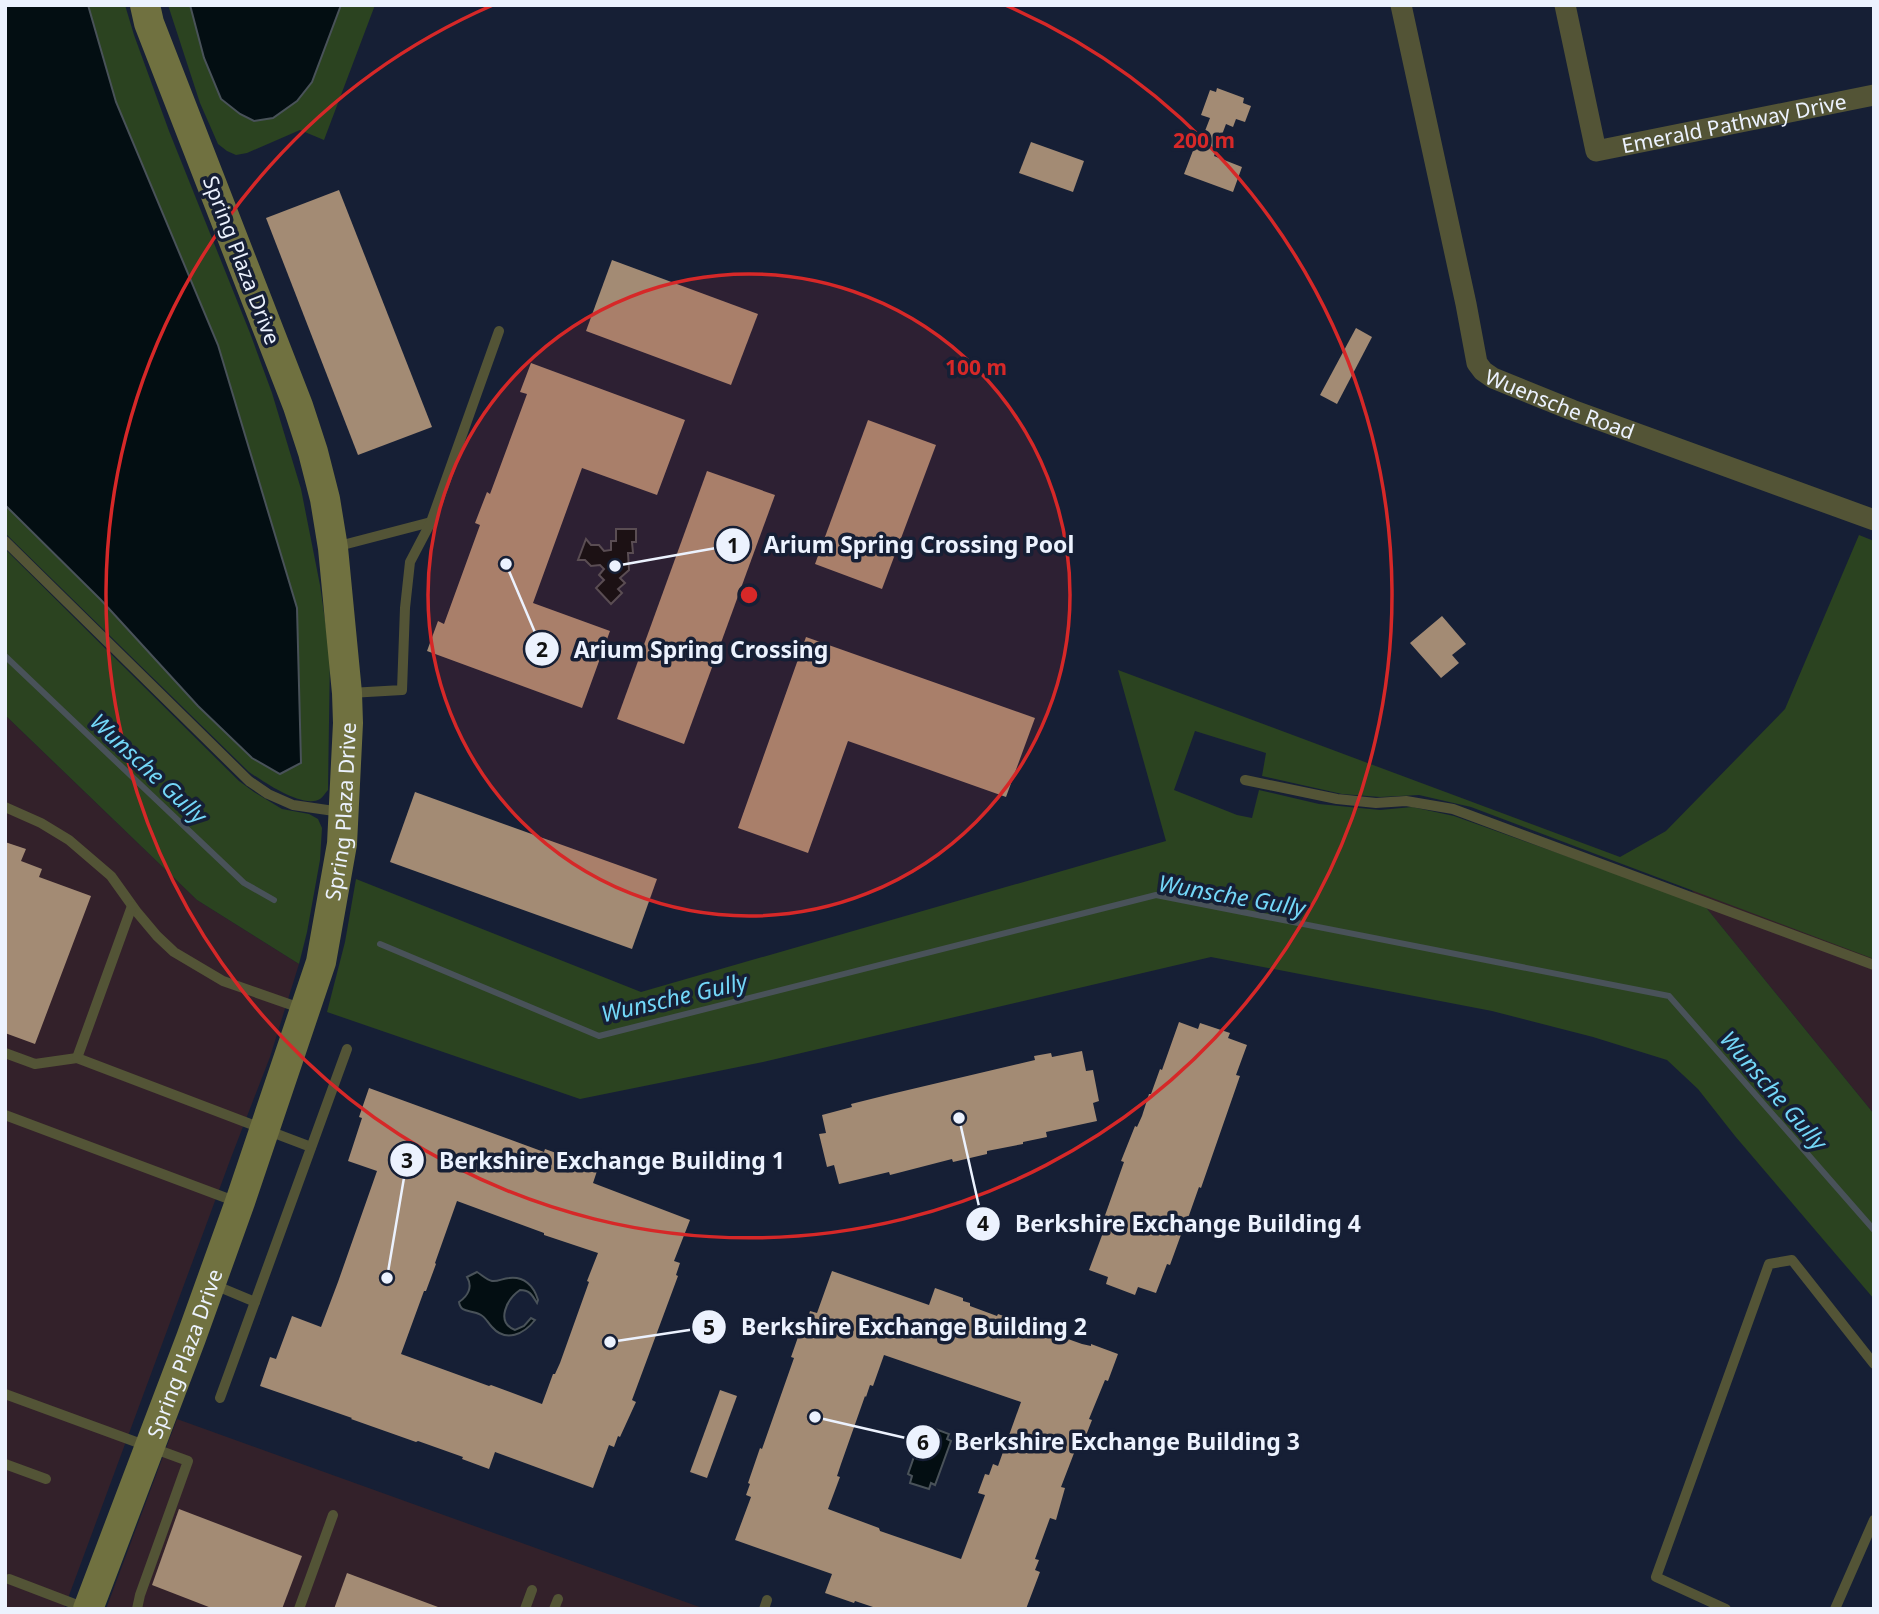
<svg xmlns="http://www.w3.org/2000/svg" width="1879" height="1614" font-family="'Noto Sans',sans-serif">
	<rect width="100%" height="100%" fill="#161f35"/>
	<!-- commercial -->
	<g fill="#33212a">
		<polygon points="5,715 197,900 299,964 270,1057 232,1155 64,1609 5,1609"/>
		<polygon points="1684,881 1874,952 1874,1114 1704,905"/>
		<polygon points="177,1419 705,1609 106,1609"/>
	</g>
	<!-- green -->
	<g fill="#2b4320">
		<path d="M 5,5 L 125,5 L 134,35 L 169,131 L 250,333 L 272,393 L 301,489 L 320,585 L 330,655 L 328,790 C 325,793 323,797 320,799 C 303,809 264,782 249,772 L 5,533 Z"/>
		<polygon points="168,5 375,5 324,140 300,130 247,153 236,155 227,151 218,144 200,103"/>
		<polygon points="1859,535 1874,541 1874,959 1471,807 1419,795 1380,797 1342,794 1262,776 1266,753 1195,731 1174,790 1237,815 1252,818 1259,790 1319,804 1380,810 1412,807 1454,816 1704,905 1874,1114 1874,1299 1735,1136 1698,1089 1667,1060 1593,1037 1492,1011 1211,957 763,1062 580,1099 327,1012 345,942 356,879 641,992 1166,841 1118,670 1620,857 1666,831 1785,709"/>
		<polygon points="5,549 239,781 254,792 282,809 309,814 318,819 322,828 320,860 307,932 299,964 197,900 5,715"/>
	</g>
	<!-- water -->
	<g fill="#030e12" stroke="#495259" stroke-width="2">
		<polygon points="5,5 88,5 116,102 218,345 297,608 301,763 280,774 252,758 198,706 101,600 5,505"/>
		<polygon points="190,5 341,5 312,82 297,101 273,118 254,121 240,114 221,99 204,58"/>
		<polygon points="616,529 636,529 636,542 632,542 633,553 628,553 629,570 620,578 625,583 618,589 622,593 611,604 596,588 604,580 599,575 604,569 600,565 591,566 585,560 578,560 586,539 591,545 599,545 604,551 611,550 611,541 616,541"/>
		<path d="M 477,1272 C 482,1275 487,1280 492,1281 C 498,1282 503,1278 509,1278 C 524,1276 534,1286 538,1300 L 537,1303 C 532,1295 530,1290 520,1290 C 507,1299 495,1322 515,1330 L 524,1326 L 531,1318 L 535,1320 C 524,1334 506,1343 492,1327 C 488,1323 486,1318 481,1315 C 471,1309 461,1314 459,1302 C 468,1296 473,1287 467,1277 Z"/>
		<polygon points="930,1427 949,1434 947,1439 951,1441 935,1485 931,1483 929,1489 910,1483 912,1476 908,1474 923,1431 928,1432"/>
	</g>
	<g fill="none" stroke-linecap="round" stroke-linejoin="round">
		<!-- stream -->
		<g stroke="#495259" stroke-width="6">
			<polyline points="5,656 244,883 274,900"/>
			<polyline points="380,944 599,1036 1156,895 1669,996 1874,1230"/>
		</g>
	</g>
	<!-- building -->
	<g fill="#a38b74" fill-rule="evenodd">
		<polygon points="1217,88 1244,98 1243,103 1251,106 1245,122 1236,119 1233,127 1226,124 1214,156 1242,167 1233,192 1184,174 1194,148 1198,149 1210,118 1201,115 1210,90 1216,92"/>
		<polygon points="1031,142 1084,161 1073,192 1019,173"/>
		<polygon points="339,190 432,427 358,455 266,218"/>
		<polygon points="612,260 758,314 731,385 586,331"/>
		<polygon points="1356,328 1372,337 1337,404 1320,395"/>
		<polygon points="531,363 685,420 657,495 582,468 533,603 610,631 582,708 427,651 438,621 444,624 480,525 475,523 487,492 490,494 527,394 520,392"/>
		<polygon points="868,420 936,445 882,589 815,564"/>
		<polygon points="707,471 775,495 684,744 617,719"/>
		<polygon points="1442,616 1466,644 1452,655 1459,663 1441,678 1410,643"/>
		<polygon points="806,637 1035,718 1006,797 848,741 808,853 738,828"/>
		<polygon points="415,792 657,879 632,949 390,862"/>
		<polygon points="5,842 26,849 21,861 42,869 39,877 91,896 35,1044 5,1033"/>
		<polygon points="1179,1022 1198,1029 1200,1023 1230,1033 1228,1038 1247,1045 1236,1075 1240,1076 1201,1188 1199,1187 1187,1221 1186,1221 1170,1265 1167,1264 1156,1293 1138,1287 1135,1295 1106,1284 1108,1277 1089,1270 1107,1222 1103,1221 1124,1162 1121,1161 1135,1126 1137,1127 1142,1116 1149,1094 1151,1094 1160,1069 1162,1070"/>
		<polygon points="1082,1051 1086,1071 1093,1070 1099,1101 1093,1103 1097,1121 1046,1132 1047,1137 1023,1142 1023,1144 987,1151 987,1154 953,1162 952,1159 890,1175 889,1172 839,1184 834,1165 827,1167 819,1134 826,1133 822,1115 852,1107 851,1104 891,1094 1035,1060 1034,1056 1051,1053 1052,1057"/>
		<path d="M 369,1088 L 544,1152 L 545,1149 L 598,1168 L 593,1183 L 690,1220 L 674,1261 L 680,1263 L 676,1275 L 678,1276 L 632,1400 L 636,1402 L 620,1437 L 618,1436 L 614,1447 L 609,1445 L 593,1488 L 495,1452 L 489,1469 L 462,1459 L 463,1457 L 418,1441 L 416,1442 L 351,1419 L 352,1418 L 260,1386 L 270,1357 L 276,1359 L 292,1316 L 321,1327 L 338,1282 L 377,1171 L 348,1161 L 362,1118 L 359,1117 ZM 457,1201 L 544,1233 L 544,1235 L 598,1253 L 587,1281 L 589,1282 L 560,1363 L 555,1374 L 553,1374 L 542,1404 L 491,1385 L 489,1386 L 401,1354 L 424,1291 L 426,1291 L 436,1264 L 435,1263 Z"/>
		<path d="M 832,1271 L 929,1305 L 935,1288 L 963,1298 L 963,1301 L 970,1303 L 970,1306 L 997,1316 L 998,1314 L 1082,1344 L 1091,1346 L 1091,1344 L 1118,1354 L 1108,1381 L 1105,1380 L 1089,1419 L 1092,1420 L 1085,1438 L 1083,1437 L 1079,1449 L 1076,1448 L 1061,1487 L 1065,1488 L 1056,1520 L 1050,1518 L 1035,1559 L 1039,1560 L 1035,1570 L 1040,1572 L 1026,1609 L 879,1609 L 855,1601 L 854,1603 L 825,1593 L 832,1574 L 735,1540 L 751,1497 L 746,1495 L 750,1484 L 748,1483 L 760,1448 L 762,1449 L 794,1358 L 791,1357 L 804,1320 L 807,1321 L 810,1311 L 817,1313 ZM 884,1355 L 1021,1402 L 998,1466 L 993,1464 L 989,1475 L 985,1474 L 978,1493 L 985,1495 L 961,1559 L 880,1531 L 879,1528 L 828,1509 L 840,1477 L 837,1476 L 841,1464 L 865,1396 L 866,1397 L 870,1385 L 873,1386 Z"/>
		<polygon points="720,1390 737,1396 707,1478 690,1472"/>
		<polygon points="179,1509 302,1556 282,1609 214,1609 152,1585"/>
		<polygon points="347,1573 438,1607 437,1609 334,1609"/>
	</g>
	<g fill="none" stroke-linecap="round" stroke-linejoin="round">
		<!-- lane -->
		<g stroke="#535436" stroke-width="10">
			<polyline points="5,541 249,781 268,794 293,805 341,812"/>
			<polyline points="335,547 431,522"/>
			<polyline points="350,693 402,690 405,608 410,562 431,522 499,331"/>
			<polyline points="1245,780 1337,799 1376,803 1406,801 1453,809 1874,965"/>
			<polyline points="5,807 41,823 69,840 111,876 136,911 157,936 174,952 223,981 303,1009"/>
			<polyline points="5,1053 35,1064 77,1058 311,1147"/>
			<polyline points="77,1058 132,906"/>
			<polyline points="5,1115 237,1202"/>
			<polyline points="212,1284 255,1302"/>
			<polyline points="5,1394 188,1461 140,1595 137,1609"/>
			<polyline points="220,1398 347,1049"/>
			<polyline points="5,1464 46,1479"/>
			<polyline points="9,1579 85,1608"/>
			<polyline points="299,1609 333,1515"/>
			<polyline points="525,1609 532,1590"/>
			<polyline points="554,1609 558,1599"/>
			<polyline points="764,1609 767,1600"/>
			<polyline points="1726,1609 1656,1577 1769,1264 1792,1260 1874,1364"/>
			<polyline points="1835,1609 1874,1520"/>
		</g>
		<!-- street -->
		<g stroke="#535436" stroke-width="21">
			<path id="s1" d="M 1401,5 L 1466,304 L 1477,363 L 1483,371 L 1493,378 L 1572,410 L 1874,520"/>
			<path id="s2" d="M 1565,5 L 1596,151 L 1874,95"/>
		</g>
		<!-- secondary -->
		<path stroke="#707140" stroke-width="30" id="s3" d="M 88,1609 L 191,1338 L 240,1202 L 321,962 L 342,844 L 348,723 L 347,693 L 333,548 L 325,499 L 313,452 L 298,406 L 149,23 L 145,5"/>
	</g>
	<!-- distance rings -->
	<circle cx="749" cy="595" r="321" fill="#d62828" fill-opacity=".12"/>
	<g fill="none" stroke="#d62828" stroke-width="3.5">
		<circle cx="749" cy="595" r="321"/>
		<path d="M1005 5A643 643 0 1 1 493 5"/>
	</g>
	<g text-anchor="middle" dominant-baseline="central" stroke-width="7" stroke-linejoin="round" paint-order="stroke">
		<!-- street labels -->
		<g font-size="21" fill="#ecf2fe" stroke="#161f35">
			<text stroke="none"><textPath href="#s2" startOffset="290">Emerald Pathway Drive</textPath></text>
			<text transform="translate(242 260) rotate(69)">Spring Plaza Drive</text>
			<text stroke="none"><textPath href="#s1" startOffset="460">Wuensche Road</textPath></text>
			<text stroke="none"><textPath href="#s3" startOffset="840">Spring Plaza Drive</textPath></text>
			<text stroke="none"><textPath href="#s3" startOffset="273">Spring Plaza Drive</textPath></text>
		</g>
		<!-- water labels -->
		<g font-size="23" font-style="italic" fill="#73d7f8" stroke="#161f35">
			<text transform="translate(149 768) rotate(43)">Wunsche Gully</text>
			<text transform="translate(1232 895) rotate(10)">Wunsche Gully</text>
			<text transform="translate(674 997) rotate(-13)">Wunsche Gully</text>
			<text transform="translate(1774 1090) rotate(49)">Wunsche Gully</text>
		</g>
	</g>
	<circle cx="749" cy="595" r="10" fill="#d62828" stroke="#161f35" stroke-width="3.5"/>
	<g font-size="21" text-anchor="middle" font-weight="bold" fill="#d62828" stroke="#161f35" stroke-width="7" stroke-linejoin="round" paint-order="stroke">
		<text x="1204" y="148">200 m</text>
		<text x="976" y="375">100 m</text>
	</g>
	<!-- callouts -->
	<path fill="none" stroke="#ecf2fe" stroke-width="2.5" d="M615 566L733 545M506 564L542 649M387 1278L407 1160M959 1118L983 1224M610 1342L709 1327M815 1417L923 1442"/>
	<g fill="#ecf2fe" stroke="#161f35" stroke-width="2.5">
		<circle cx="615" cy="566" r="7"/>
		<circle cx="506" cy="564" r="7"/>
		<circle cx="387" cy="1278" r="7"/>
		<circle cx="959" cy="1118" r="7"/>
		<circle cx="610" cy="1342" r="7"/>
		<circle cx="815" cy="1417" r="7"/>
		<circle cx="733" cy="545" r="18"/>
		<circle cx="542" cy="649" r="18"/>
		<circle cx="407" cy="1160" r="18"/>
		<circle cx="983" cy="1224" r="18"/>
		<circle cx="709" cy="1327" r="18"/>
		<circle cx="923" cy="1442" r="18"/>
	</g>
	<g font-size="21" text-anchor="middle" font-weight="bold" fill="#111">
		<text x="733" y="553">1</text>
		<text x="542" y="657">2</text>
		<text x="407" y="1168">3</text>
		<text x="983" y="1231">4</text>
		<text x="709" y="1335">5</text>
		<text x="923" y="1450">6</text>
	</g>
	<g font-size="23" text-anchor="middle" font-weight="bold" fill="#ecf2fe" stroke="#161f35" stroke-width="7" stroke-linejoin="round" paint-order="stroke">
		<text x="919" y="553">Arium Spring Crossing Pool</text>
		<text x="701" y="658">Arium Spring Crossing</text>
		<text x="612" y="1169">Berkshire Exchange Building 1</text>
		<text x="1188" y="1232">Berkshire Exchange Building 4</text>
		<text x="914" y="1335">Berkshire Exchange Building 2</text>
		<text x="1127" y="1450">Berkshire Exchange Building 3</text>
	</g>
	<!-- border -->
	<rect width="1879" height="1614" fill="none" stroke="#ecf2fe" stroke-width="14"/>
</svg>
